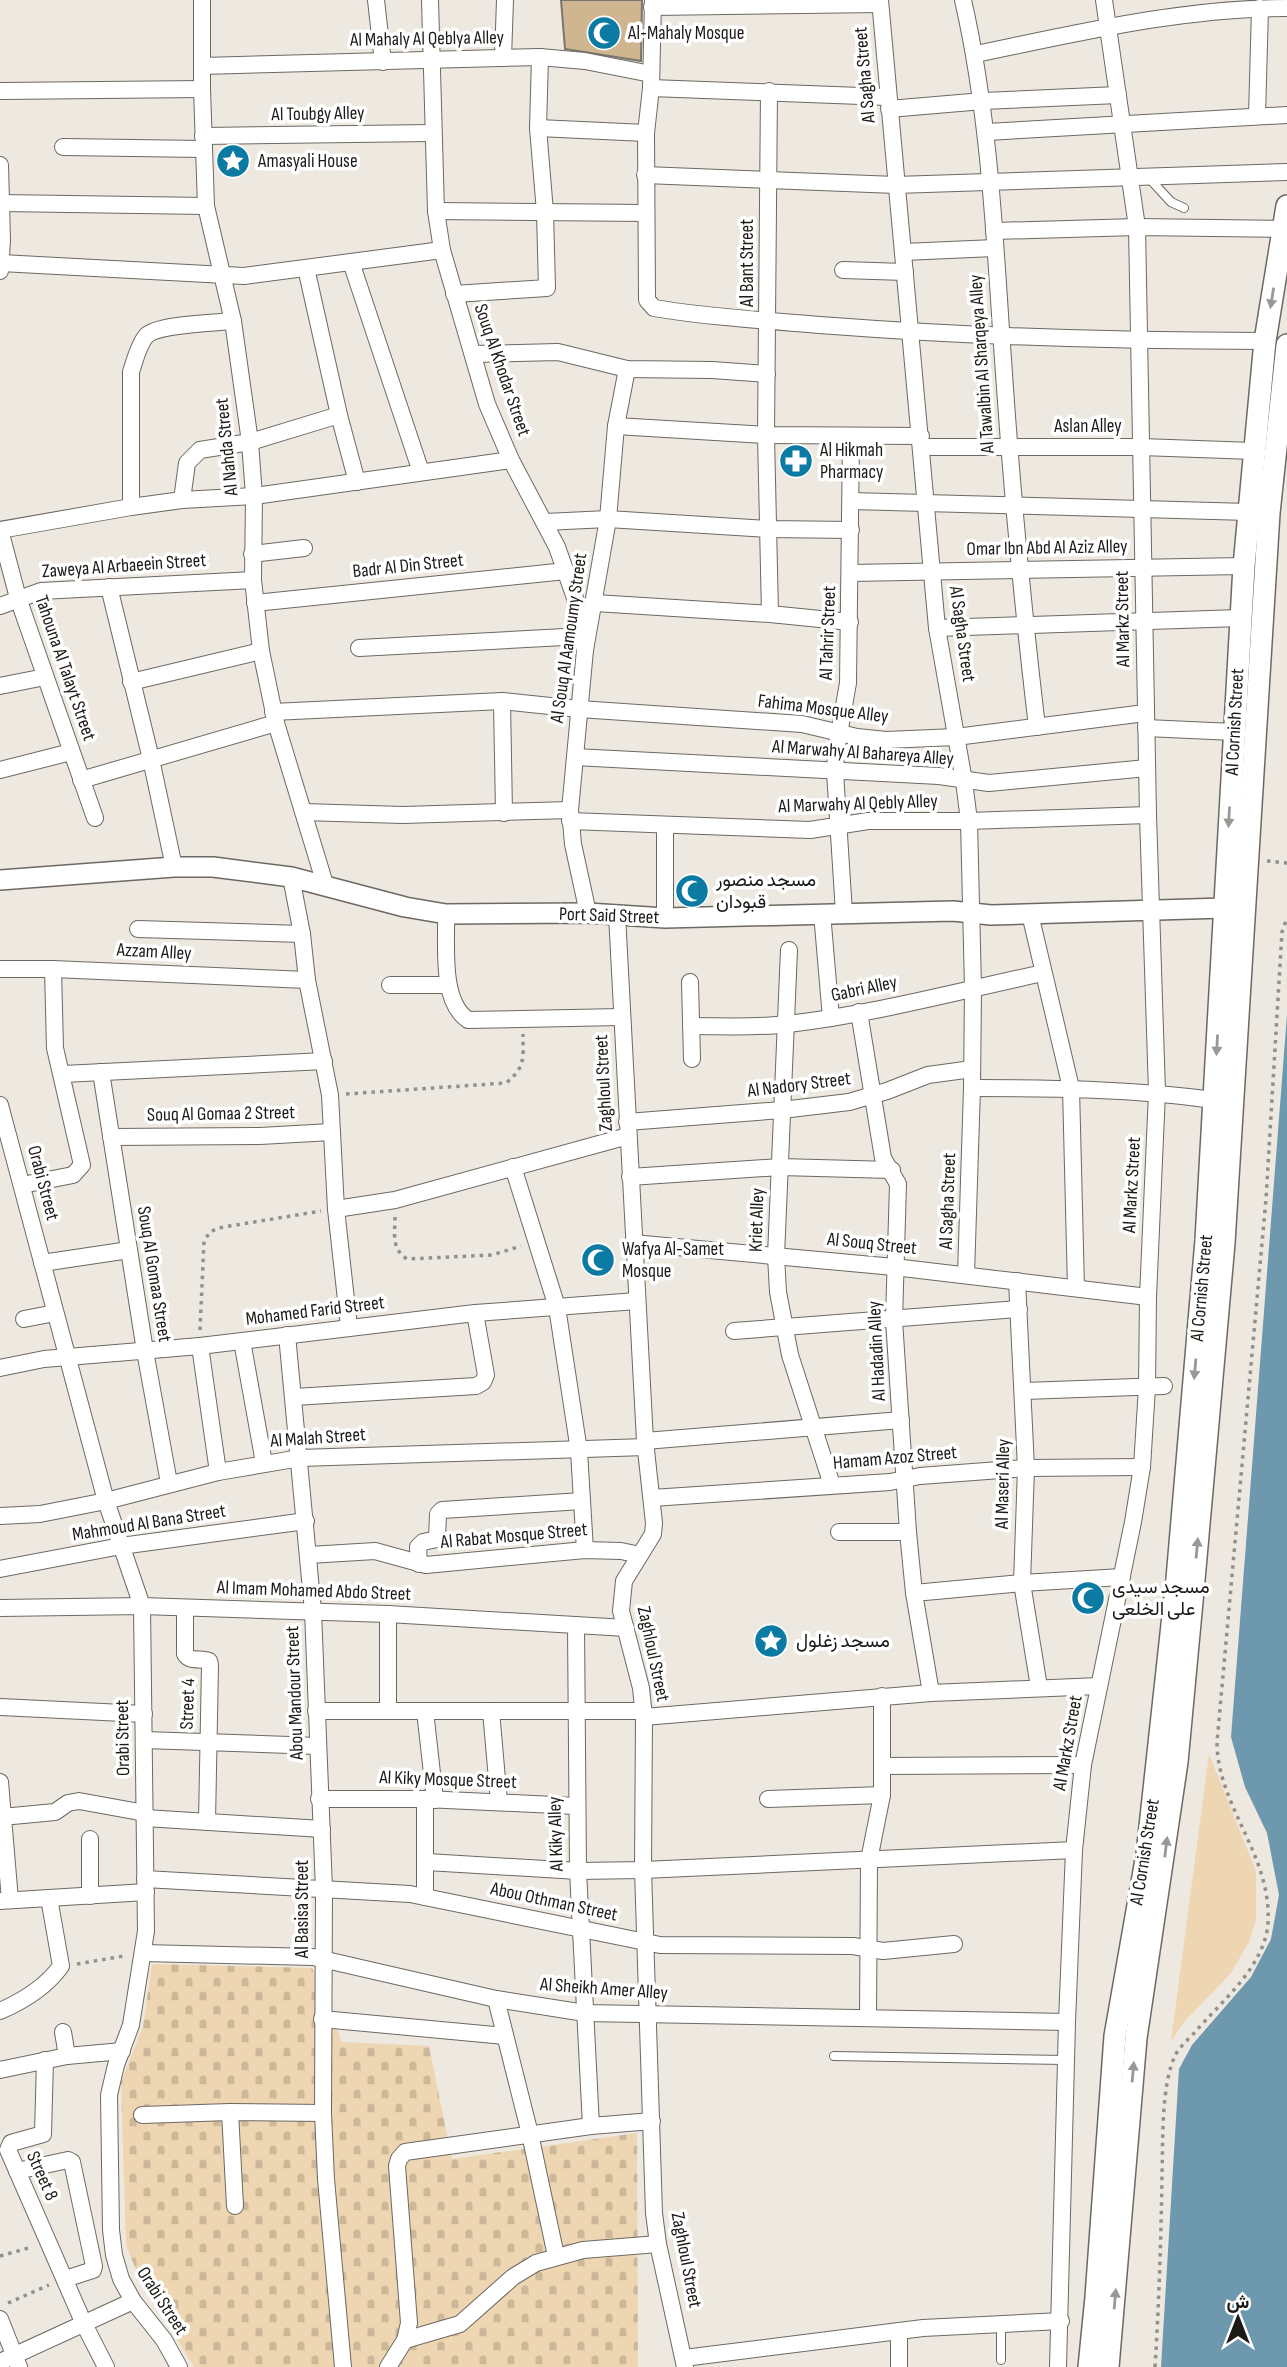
<svg xmlns="http://www.w3.org/2000/svg" width="1287" height="2367" font-family="'Sofia Sans Condensed',Vazirmatn,sans-serif">
	<defs>
		<pattern id="cemetery-stones" width="16" height="16" patternUnits="userSpaceOnUse" patternTransform="scale(1.75)"><rect width="16" height="16" fill="#efd6b3"/><path d="M2 7V4a2 2 0 0 1 4 0v3zM10 15v-3a2 2 0 0 1 4 0v3z" fill="#ccb799"/></pattern>
	</defs>
	<rect width="100%" height="100%" fill="#ede8e0"/>
	<!-- green -->
	<polygon fill="#efd6b3" points="1209,1754 1256,1871 1256,1920 1249,1942 1231,1973 1185,2021 1171,2041"/>
	<!-- cemetery -->
	<polygon fill="url(#cemetery-stones)" points="152,1964 312,1968 342,2042 429,2046 452,2159 637,2133 638,2367 194,2367 139,2277 126,2245 121,2082 143,2026"/>
	<!-- water -->
	<polygon fill="#6d98ae" points="1287,1015 1287,2367 1161,2367 1179,2069 1192,2045 1251,1977 1271,1939 1279,1895 1267,1833 1245,1787 1231,1737"/>
	<!-- building -->
	<polygon fill="#cfb590" stroke="#7a756e" stroke-width="2" points="561,0 642,0 641,61 565,49"/>
	<g fill="none" stroke-linecap="round" stroke-linejoin="round">
		<!-- service casing -->
		<g stroke="#6d6861" stroke-width="10">
			<g id="service">
				<polyline points="1149,178 1171,202 1184,208"/>
				<polyline points="834,2056 1066,2060"/>
				<polyline points="1001,2324 1001,2360"/>
			</g>
		</g>
		<!-- minor casing -->
		<g stroke="#6d6861" stroke-width="18">
			<g id="minor">
				<polyline points="202,0 202,89 206,206 233,321 250,442 254,496 253,580 261,651 276,723 325,884"/>
				<polyline points="376,0 383,62"/>
				<polyline points="430,0 436,211 442,250 487,404 511,460 557,547 575,598 585,650"/>
				<path d="M 653,0 L 651,88 L 646,133 L 647,300 L 654,308 C 713,318 775,321 834,326 C 978,337 1121,341 1265,341"/>
				<polyline points="880,0 937,628 964,781 969,821 973,988 972,1088 966,1275"/>
				<path d="M 963,0 C 991,123 995,248 1004,374 C 1012,492 1023,609 1037,727"/>
				<polyline points="652,7 880,4"/>
				<path d="M 976,54 C 1078,33 1182,8 1287,8"/>
				<polyline points="503,58 505,0"/>
				<polyline points="202,66 540,57 585,61 651,74"/>
				<polyline points="651,88 887,97"/>
				<polyline points="0,91 202,89"/>
				<polyline points="769,91 766,435 770,614"/>
				<polyline points="889,109 983,101 1118,95"/>
				<polyline points="1257,116 1260,8"/>
				<polyline points="538,128 646,133"/>
				<polyline points="987,132 1287,115"/>
				<polyline points="203,136 433,133"/>
				<polyline points="63,147 203,149"/>
				<polyline points="0,165 2,240 0,271"/>
				<polyline points="645,175 896,185 1287,172"/>
				<polyline points="1,203 206,206"/>
				<polyline points="436,211 646,213"/>
				<polyline points="994,231 1137,227 1283,229"/>
				<polyline points="903,252 995,248"/>
				<polyline points="351,262 421,472"/>
				<polyline points="1,263 244,276 442,250"/>
				<polyline points="306,268 339,415 357,482"/>
				<polyline points="843,270 905,272"/>
				<polyline points="454,294 547,288 545,212 538,128 540,57"/>
				<polyline points="473,354 558,352 627,369 712,370 767,374"/>
				<polyline points="616,426 766,435 921,436"/>
				<polyline points="922,447 1141,447 1254,451"/>
				<polyline points="182,500 187,463 200,450 250,442 339,415"/>
				<polyline points="851,501 1249,512"/>
				<path d="M 131,507 L 131,372 C 135,360 138,346 146,336 C 157,324 215,323 233,321"/>
				<polyline points="545,522 608,519 768,529 851,530"/>
				<polyline points="0,530 131,507 182,500 254,496 511,460"/>
				<polyline points="0,530 18,598 95,818"/>
				<polyline points="252,554 304,548"/>
				<polyline points="850,573 1244,566"/>
				<polyline points="109,587 151,759 174,867"/>
				<polyline points="255,603 566,571"/>
				<polyline points="595,603 770,614 850,622"/>
				<polyline points="0,606 41,591 253,580"/>
				<polyline points="937,628 1240,618"/>
				<polyline points="359,648 583,636"/>
				<polyline points="131,682 261,651"/>
				<polyline points="0,686 45,677"/>
				<polyline points="502,701 504,813"/>
				<polyline points="273,712 502,701 579,709 802,724 857,737 886,740 956,737 1145,713"/>
				<polyline points="1146,728 1234,732"/>
				<polyline points="575,757 939,776 989,783 1147,768"/>
				<polyline points="0,770 71,752"/>
				<polyline points="81,780 276,723"/>
				<polyline points="303,812 403,815 570,810"/>
				<polyline points="570,821 810,830 868,821 969,821 1148,815"/>
				<polyline points="291,877 302,934 307,980 330,1095 336,1209 349,1327"/>
				<polyline points="588,913 573,844 570,810 585,650 608,519 616,426 627,369"/>
				<polyline points="822,913 831,1018"/>
				<polyline points="844,913 835,772 836,751 848,683 851,436"/>
				<path d="M 446,914 C 447,945 440,1001 468,1020 L 621,1017"/>
				<polyline points="1030,914 1071,1088 1076,1288"/>
				<polyline points="617,915 645,1441 654,1523 653,1534 624,1581 621,1611 641,1688 644,1717 643,1870 654,2213 658,2244 685,2367"/>
				<polyline points="665,918 665,825"/>
				<polyline points="138,929 302,934"/>
				<polyline points="789,950 776,1256 778,1292 790,1355 832,1485"/>
				<polyline points="0,969 53,969 307,980"/>
				<polyline points="690,982 692,1059"/>
				<polyline points="390,985 448,985"/>
				<polyline points="859,1012 883,1158 898,1184 894,1320 908,1532 914,1593 931,1693"/>
				<path d="M 691,1026 C 724,1026 756,1028 788,1024 C 874,1014 959,991 1043,973"/>
				<polyline points="101,1072 145,1351 169,1483"/>
				<polyline points="63,1074 324,1061"/>
				<path d="M 972,1088 C 1053,1088 1133,1089 1214,1100"/>
				<polyline points="0,1105 106,1501 142,1606 146,1931 131,2025 116,2065 109,2095 111,2230 114,2255 121,2279 133,2301 164,2340 179,2367"/>
				<polyline points="627,1122 782,1110 849,1102 887,1091 928,1075 972,1069"/>
				<polyline points="111,1137 260,1136 331,1132"/>
				<polyline points="513,1167 557,1307 579,1451 585,1550"/>
				<polyline points="630,1177 780,1167 892,1170"/>
				<polyline points="22,1185 73,1175 82,1165 55,1048 53,969"/>
				<polyline points="336,1209 395,1200 628,1136"/>
				<polyline points="633,1243 894,1267 1148,1297"/>
				<polyline points="42,1263 129,1250"/>
				<polyline points="1017,1281 1026,1468 1022,1583 1039,1687"/>
				<polyline points="24,1319 55,1313"/>
				<polyline points="734,1331 1019,1309"/>
				<polyline points="287,1335 313,1611 324,1889 323,2113 326,2179 343,2367"/>
				<polyline points="242,1341 264,1463"/>
				<polyline points="200,1346 218,1472"/>
				<polyline points="0,1368 44,1359 200,1346 475,1313 637,1301"/>
				<polyline points="1024,1391 1164,1386"/>
				<polyline points="294,1397 476,1386 483,1382 486,1375 475,1313"/>
				<polyline points="645,1441 901,1420"/>
				<polyline points="652,1498 890,1482 920,1476 1026,1468 1142,1467"/>
				<polyline points="0,1516 40,1514 106,1501 218,1472 300,1458 646,1447"/>
				<polyline points="839,1532 908,1532"/>
				<polyline points="309,1555 375,1551 426,1565 585,1550 621,1551 640,1555"/>
				<polyline points="419,1564 418,1547 423,1542 437,1539 438,1514 442,1510 582,1501"/>
				<polyline points="0,1569 121,1546 306,1521"/>
				<polyline points="914,1593 1022,1583 1122,1577"/>
				<polyline points="0,1608 142,1606 388,1614 626,1628"/>
				<path d="M 185,1608 L 185,1654 C 189,1662 201,1658 209,1661 L 210,1665 L 207,1822"/>
				<polyline points="388,1614 388,1711"/>
				<polyline points="576,1625 578,1871 591,2126"/>
				<polyline points="0,1707 144,1714"/>
				<polyline points="316,1711 644,1711"/>
				<polyline points="425,1711 435,1800"/>
				<polyline points="491,1711 499,1802"/>
				<polyline points="644,1717 931,1693 1099,1686"/>
				<polyline points="144,1740 318,1746"/>
				<polyline points="883,1766 1083,1765"/>
				<polyline points="0,1782 10,1900"/>
				<polyline points="319,1799 425,1799 576,1806"/>
				<polyline points="425,1799 425,1897"/>
				<polyline points="768,1799 882,1795"/>
				<polyline points="2,1817 55,1812 68,1803 79,1801 145,1813"/>
				<polyline points="145,1818 322,1829"/>
				<polyline points="427,1862 578,1871 643,1870 1074,1850"/>
				<polyline points="145,1879 410,1894 660,1945 853,1946 883,1951 954,1944"/>
				<polyline points="90,1896 90,1839"/>
				<polyline points="0,1901 146,1892"/>
				<polyline points="143,1953 313,1957 496,1999 585,2013 1067,2022"/>
				<polyline points="496,1999 530,2134 556,2256"/>
				<path d="M 0,2011 C 23,2001 46,1987 61,1966 L 49,1898"/>
				<polyline points="868,2018 869,1860 882,1795 882,1696"/>
				<polyline points="322,2019 505,2036"/>
				<polyline points="63,2032 67,2056"/>
				<polyline points="45,2060 43,2134 11,2143 8,2150 84,2324 106,2367"/>
				<polyline points="0,2070 67,2056 122,2051"/>
				<polyline points="230,2112 235,2206"/>
				<polyline points="142,2115 230,2112 323,2113"/>
				<polyline points="17,2171 68,2160 72,2162 94,2266 93,2270 65,2279"/>
				<polyline points="0,2319 19,2367"/>
				<polyline points="405,2340 460,2324 513,2277 536,2263 583,2250 658,2244"/>
				<polyline points="684,2358 923,2328 1061,2321"/>
				<polyline points="0,2362 133,2301"/>
				<polyline points="388,2367 405,2340 409,2323 397,2166 399,2159 405,2152 591,2126 652,2121"/>
				<polyline points="899,2367 899,2331"/>
				<polyline points="1058,2367 1067,2022 1074,1850 1083,1765 1133,1522 1142,1467 1147,1387 1148,1297 1157,1092 1148,815 1137,227 1104,0"/>
			</g>
		</g>
		<!-- tertiary casing -->
		<g stroke="#6d6861" stroke-width="22">
			<polyline id="tertiary" points="0,880 174,867 213,867 291,877 405,907 446,914 588,913 665,918 953,911 991,915 1224,908"/>
		</g>
		<!-- secondary casing -->
		<g stroke="#6d6861" stroke-width="24">
			<g id="secondary">
				<polyline points="1089,2367 1096,2297 1115,2036 1147,1854 1177,1579 1206,1240 1244,566 1265,341 1287,206"/>
				<polyline points="1108,2367 1136,2038 1177,1762 1194,1580 1224,1243 1269,513 1287,345"/>
			</g>
		</g>
		<!-- path -->
		<g stroke="#93908a" stroke-width="3.5" stroke-dasharray="3.5 5" stroke-linecap="butt">
			<polyline points="1267,861 1287,863"/>
			<path d="M 346,1094 L 506,1083 C 526,1067 523,1058 523,1034"/>
			<path d="M 395,1217 C 395,1233 391,1249 407,1259 L 492,1255 L 521,1246"/>
			<polyline points="200,1330 204,1241 210,1232 218,1228 321,1211"/>
			<polyline points="77,1964 124,1956"/>
			<polyline points="0,2256 32,2247"/>
			<polyline points="8,2303 49,2285"/>
			<path d="M 1155,2367 C 1159,2303 1161,2240 1162,2176 C 1163,2143 1161,2085 1175,2056 C 1179,2047 1189,2039 1195,2032 C 1222,2001 1265,1966 1268,1923 C 1272,1855 1217,1806 1217,1742 L 1266,1199 L 1282,932 L 1287,918"/>
		</g>
		<!-- service -->
		<use href="#service" stroke="#fff" stroke-width="8"/>
		<!-- minor -->
		<use href="#minor" stroke="#fff" stroke-width="16"/>
		<!-- tertiary -->
		<use href="#tertiary" stroke="#fff" stroke-width="19"/>
		<!-- secondary -->
		<use href="#secondary" stroke="#fff" stroke-width="21"/>
	</g>
	<!-- one-way arrows -->
	<defs><path id="oneway-solid" d="M-6-.8H1V-3.2L6.5 0L1 3.2V.8H-6Z" transform="scale(1.75)"/></defs>
	<g fill="#989897">
		<use href="#oneway-solid" transform="translate(1272 298) rotate(99)"/>
		<use href="#oneway-solid" transform="translate(1229 817) rotate(93)"/>
		<use href="#oneway-solid" transform="translate(1217 1045) rotate(93)"/>
		<use href="#oneway-solid" transform="translate(1195 1369) rotate(95)"/>
		<use href="#oneway-solid" transform="translate(1197 1548) rotate(-85)"/>
		<use href="#oneway-solid" transform="translate(1166 1847) rotate(-83)"/>
		<use href="#oneway-solid" transform="translate(1133 2072) rotate(-85)"/>
		<use href="#oneway-solid" transform="translate(1115 2299) rotate(-85)"/>
	</g>
	<!-- icons -->
	<defs>
		<g id="mosque-disc" transform="scale(1.75)"><circle r="9.5" fill="#0c7ba4" stroke="#fff"/><path d="M3.5-4.9A6 6 0 1 0 3.5 4.9A5 5 0 1 1 3.5-4.9Z" fill="#fff"/></g>
		<g id="sight-disc" transform="scale(1.75)"><circle r="9.5" fill="#0c7ba4" stroke="#fff"/><path d="M0-6L1.8-2.2L6-1.7L2.9 1.2L3.7 5.4L0 3.3L-3.7 5.4L-2.9 1.2L-6-1.7L-1.8-2.2Z" fill="#fff"/></g>
		<g id="pharmacy-disc" transform="scale(1.75)"><circle r="9.5" fill="#0c7ba4" stroke="#fff"/><path d="M-2-6h4v4h4v4h-4v4h-4v-4h-4v-4h4Z" fill="#fff"/></g>
	</defs>
	<g fill-rule="evenodd">
		<use href="#mosque-disc" x="604" y="33"/>
		<use href="#sight-disc" x="233" y="161"/>
		<use href="#pharmacy-disc" x="796" y="461"/>
		<use href="#mosque-disc" x="692" y="891"/>
		<use href="#mosque-disc" x="598" y="1260"/>
		<use href="#mosque-disc" x="1088" y="1598"/>
		<use href="#sight-disc" x="771" y="1641"/>
	</g>
	<g text-anchor="middle" dominant-baseline="central" stroke-width="7" stroke-linejoin="round" paint-order="stroke">
		<!-- poi labels -->
		<g font-size="19" fill="#1b1a17" stroke="#fff" text-anchor="start">
			<text x="628" y="33">Al-Mahaly Mosque</text>
			<text x="258" y="161">Amasyali House</text>
			<text x="820" y="450">Al Hikmah<tspan x="820" dy="22">Pharmacy</tspan></text>
			<text x="716" y="880">مسجد منصور<tspan x="716" dy="22">قبودان</tspan></text>
			<text x="622" y="1249">Wafya Al-Samet<tspan x="622" dy="22">Mosque</tspan></text>
			<text x="1112" y="1587">مسجد سيدى<tspan x="1112" dy="22">على الخلعى</tspan></text>
			<text x="796" y="1641">مسجد زغلول</text>
		</g>
		<!-- street labels -->
		<g font-size="19" fill="#1b1a17" stroke="#fff">
			<text transform="translate(427 39) rotate(-1)">Al Mahaly Al Qeblya Alley</text>
			<text transform="translate(865 75) rotate(-95)">Al Sagha Street</text>
			<text transform="translate(318 114) rotate(-1)">Al Toubgy Alley</text>
			<text transform="translate(747 263) rotate(-90)">Al Bant Street</text>
			<text transform="translate(982 364) rotate(-94)">Al Tawalbin Al Sharqeya Alley</text>
			<text transform="translate(502 370) rotate(71)">Souq Al Khodar Street</text>
			<text x="1088" y="426">Aslan Alley</text>
			<text transform="translate(227 447) rotate(-96)">Al Nahda Street</text>
			<text transform="translate(1047 548) rotate(-1)">Omar Ibn Abd Al Aziz Alley</text>
			<text transform="translate(124 566) rotate(-4)">Zaweya Al Arbaeein Street</text>
			<text transform="translate(408 566) rotate(-6)">Badr Al Din Street</text>
			<text transform="translate(1123 619) rotate(-91)">Al Markz Street</text>
			<text transform="translate(828 633) rotate(-88)">Al Tahrir Street</text>
			<text transform="translate(962 634) rotate(82)">Al Sagha Street</text>
			<text transform="translate(569 638) rotate(-82)">Al Souq Al Aamoumy Street</text>
			<text transform="translate(65 668) rotate(71)">Tahouna Al Talayt Street</text>
			<text transform="translate(823 709) rotate(7)">Fahima Mosque Alley</text>
			<text transform="translate(1235 722) rotate(-87)">Al Cornish Street</text>
			<text transform="translate(863 753) rotate(4)">Al Marwahy Al Bahareya Alley</text>
			<text transform="translate(858 804) rotate(-2)">Al Marwahy Al Qebly Alley</text>
			<text transform="translate(609 916) rotate(2)">Port Said Street</text>
			<text transform="translate(154 952) rotate(3)">Azzam Alley</text>
			<text transform="translate(864 989) rotate(-12)">Gabri Alley</text>
			<text transform="translate(604 1083) rotate(-93)">Zaghloul Street</text>
			<text transform="translate(799 1085) rotate(-7)">Al Nadory Street</text>
			<text transform="translate(221 1114) rotate(-1)">Souq Al Gomaa 2 Street</text>
			<text transform="translate(43 1183) rotate(75)">Orabi Street</text>
			<text transform="translate(1132 1185) rotate(-87)">Al Markz Street</text>
			<text transform="translate(948 1201) rotate(-88)">Al Sagha Street</text>
			<text transform="translate(757 1220) rotate(-88)">Kriet Alley</text>
			<text transform="translate(872 1244) rotate(6)">Al Souq Street</text>
			<text transform="translate(154 1274) rotate(81)">Souq Al Gomaa Street</text>
			<text transform="translate(1202 1288) rotate(-85)">Al Cornish Street</text>
			<text transform="translate(315 1311) rotate(-7)">Mohamed Farid Street</text>
			<text transform="translate(877 1351) rotate(-93)">Al Hadadin Alley</text>
			<text transform="translate(318 1438) rotate(-4)">Al Malah Street</text>
			<text transform="translate(895 1458) rotate(-5)">Hamam Azoz Street</text>
			<text transform="translate(1003 1484) rotate(-89)">Al Maseri Alley</text>
			<text transform="translate(149 1523) rotate(-9)">Mahmoud Al Bana Street</text>
			<text transform="translate(514 1536) rotate(-5)">Al Rabat Mosque Street</text>
			<text transform="translate(314 1591) rotate(2)">Al Imam Mohamed Abdo Street</text>
			<text transform="translate(653 1654) rotate(78)">Zaghloul Street</text>
			<text transform="translate(295 1693) rotate(-92)">Abou Mandour Street</text>
			<text transform="translate(188 1704) rotate(-88)">Street 4</text>
			<text transform="translate(123 1738) rotate(-91)">Orabi Street</text>
			<text transform="translate(1068 1743) rotate(-80)">Al Markz Street</text>
			<text transform="translate(448 1780) rotate(2)">Al Kiky Mosque Street</text>
			<text transform="translate(556 1834) rotate(-92)">Al Kiky Alley</text>
			<text transform="translate(1145 1852) rotate(-81)">Al Cornish Street</text>
			<text transform="translate(554 1902) rotate(12)">Abou Othman Street</text>
			<text transform="translate(302 1909) rotate(-90)">Al Basisa Street</text>
			<text transform="translate(604 1989) rotate(4)">Al Sheikh Amer Alley</text>
			<text transform="translate(42 2176) rotate(66)">Street 8</text>
			<text transform="translate(686 2260) rotate(79)">Zaghloul Street</text>
			<text transform="translate(162 2301) rotate(57)">Orabi Street</text>
		</g>
	</g>
	<!-- north arrow -->
	<g transform="translate(1238 2318)" stroke="#ffffff" stroke-width="5" paint-order="stroke">
	<path d="M0-5L12 26L0 18L-12 26Z" fill="#1b1a17"/>
	<text y="-10" font-size="19" font-weight="bold" text-anchor="middle" fill="#1b1a17">ش</text>
	</g>
</svg>
